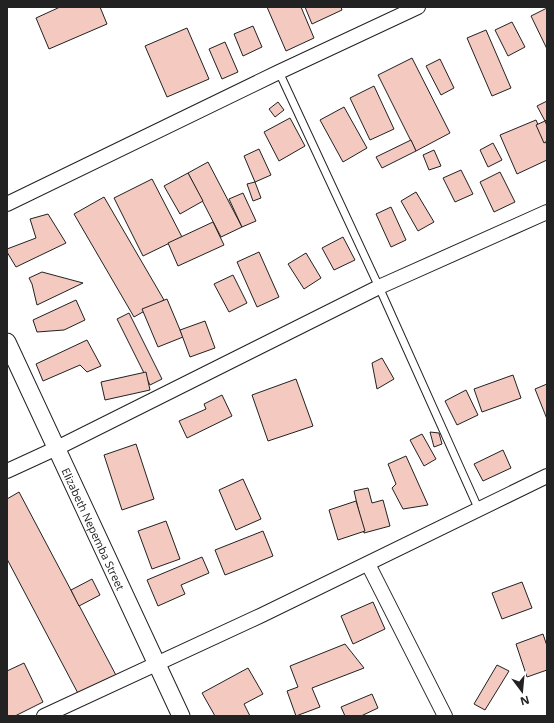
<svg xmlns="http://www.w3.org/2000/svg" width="554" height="723" font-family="'Open Sans',sans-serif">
	<rect width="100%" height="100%" fill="#fff"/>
	<!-- building -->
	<g fill="#f3c9c0" stroke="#222">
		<polygon points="60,7 100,7 107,24 49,49 36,18"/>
		<polygon points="267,7 301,7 314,38 286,51"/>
		<polygon points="305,7 341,7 342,10 312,24"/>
		<polygon points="547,8 547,49 531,16"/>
		<polygon points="512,22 525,47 508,56 495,30"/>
		<polygon points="253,26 262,47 243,56 234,34"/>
		<polygon points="187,28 209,79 167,97 145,46"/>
		<polygon points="486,30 511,88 492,96 467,38"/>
		<polygon points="225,42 238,72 222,79 209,49"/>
		<polygon points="412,58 450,133 416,151 378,75"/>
		<polygon points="440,59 454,88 441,95 426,66"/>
		<polygon points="374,86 394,129 370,140 350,98"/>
		<polygon points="547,101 547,119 545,121 537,106"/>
		<polygon points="278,102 284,110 275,117 269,109"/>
		<polygon points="344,107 367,148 343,162 320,120"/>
		<polygon points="290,118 305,146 279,161 264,132"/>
		<polygon points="536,120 547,145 547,160 517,174 500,135"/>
		<polygon points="545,121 547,126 547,141 544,143 536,125"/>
		<polygon points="411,140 416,151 382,168 376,157"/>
		<polygon points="493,143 502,160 488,167 480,150"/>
		<polygon points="259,149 271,175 255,182 244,156"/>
		<polygon points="434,150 441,166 429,170 423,155"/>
		<polygon points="208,162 242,227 221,237 188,173"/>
		<polygon points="461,170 473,194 455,202 443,178"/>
		<polygon points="500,172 515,202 494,212 480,182"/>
		<polygon points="188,173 203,201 180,214 164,186"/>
		<polygon points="152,179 182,237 143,256 114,198"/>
		<polygon points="255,182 261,198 253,201 247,184"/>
		<polygon points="416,192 434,222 418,231 401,201"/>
		<polygon points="243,193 256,221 242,227 229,199"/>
		<polygon points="104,197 164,300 134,317 74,214"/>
		<polygon points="391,207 406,240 391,247 376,214"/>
		<polygon points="48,214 66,243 16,267 7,252 7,249 36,238 30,219"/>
		<polygon points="213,222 224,245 178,266 168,243"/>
		<polygon points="343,237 355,260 334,270 322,248"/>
		<polygon points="259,252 279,297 257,307 237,262"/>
		<polygon points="306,253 321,278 304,289 288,264"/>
		<polygon points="42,272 83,283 37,305 32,284 29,278"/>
		<polygon points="233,275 247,303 229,312 214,284"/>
		<polygon points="167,299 183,337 158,347 142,309"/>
		<polygon points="76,300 85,320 64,330 37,332 33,320"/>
		<polygon points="129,313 162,379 150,385 117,319"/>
		<polygon points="205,321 215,348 190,357 180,330"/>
		<polygon points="87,340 101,366 87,372 80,365 43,381 36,364"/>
		<polygon points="382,358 394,379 377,389 372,363"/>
		<polygon points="146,372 150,390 105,400 101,382"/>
		<polygon points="513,375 521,398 482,412 474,389"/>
		<polygon points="296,379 313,426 268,441 252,395"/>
		<polygon points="547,384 547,419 535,389"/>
		<polygon points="466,390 478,415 457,425 445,401"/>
		<polygon points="222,395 232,416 187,438 179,421 206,409 204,404"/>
		<polygon points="430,432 439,433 442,444 434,447"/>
		<polygon points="422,434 436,459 424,466 410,440"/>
		<polygon points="136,444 154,499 122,510 104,455"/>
		<polygon points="503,450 511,468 483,481 474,464"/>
		<polygon points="406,456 428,505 403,509 392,488 396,484 388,464"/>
		<polygon points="243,479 261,519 236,530 219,490"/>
		<polygon points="368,488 372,503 383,500 390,526 364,533 354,491"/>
		<polygon points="19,492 118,679 81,699 7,559 7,499"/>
		<polygon points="356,501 365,531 338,540 329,510"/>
		<polygon points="166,521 180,559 152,569 138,531"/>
		<polygon points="263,531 273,556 225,575 215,550"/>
		<polygon points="202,557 209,573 181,585 185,594 158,606 147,580"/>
		<polygon points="92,579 100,595 79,606 71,590"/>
		<polygon points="522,582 532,608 502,619 492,593"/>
		<polygon points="373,602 385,629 353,644 341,616"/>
		<polygon points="543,634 547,646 547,670 527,677 516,644"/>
		<polygon points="345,644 364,668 312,688 320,707 296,716 287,691 298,687 290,666"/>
		<polygon points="24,663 43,702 15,716 7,716 7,671"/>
		<polygon points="497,665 509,671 485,710 474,704"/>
		<polygon points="248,668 263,694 244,704 250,716 215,716 202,693"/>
		<polygon points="372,694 378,708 361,716 345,716 341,707"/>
	</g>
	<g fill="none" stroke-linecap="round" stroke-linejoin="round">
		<!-- service casing -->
		<g stroke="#222" stroke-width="9">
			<polyline id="service" points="279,72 379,287 479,510"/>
		</g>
		<!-- minor casing -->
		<g stroke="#222" stroke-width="16">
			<g id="minor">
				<polyline points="7,204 279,72 418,7"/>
				<polyline points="7,471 57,448 379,287 547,212"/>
				<polyline points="368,564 445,716"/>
				<polyline points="44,716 262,615 547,476"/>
			</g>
		</g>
		<!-- tertiary casing -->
		<g stroke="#222" stroke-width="19">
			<g id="tertiary">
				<path id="s1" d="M 7,342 L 181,716"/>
			</g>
		</g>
		<!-- service -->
		<use href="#service" stroke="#fff" stroke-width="7"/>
		<!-- minor -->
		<use href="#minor" stroke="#fff" stroke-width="14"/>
		<!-- tertiary -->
		<use href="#tertiary" stroke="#fff" stroke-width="17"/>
	</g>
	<g text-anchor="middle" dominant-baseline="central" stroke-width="3" stroke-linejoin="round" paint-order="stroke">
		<!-- street labels -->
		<g font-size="11" fill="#222" stroke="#fff">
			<text stroke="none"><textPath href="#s1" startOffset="206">Elizabeth Nepemba Street</textPath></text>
		</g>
	</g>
	<!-- border -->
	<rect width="554" height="723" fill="none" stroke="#222222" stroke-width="16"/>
	<!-- north arrow -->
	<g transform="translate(522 691) rotate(164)" stroke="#ffffff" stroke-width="3" paint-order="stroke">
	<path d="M0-3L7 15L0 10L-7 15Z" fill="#222222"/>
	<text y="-6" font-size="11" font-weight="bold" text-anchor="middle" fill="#222222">N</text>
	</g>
</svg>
